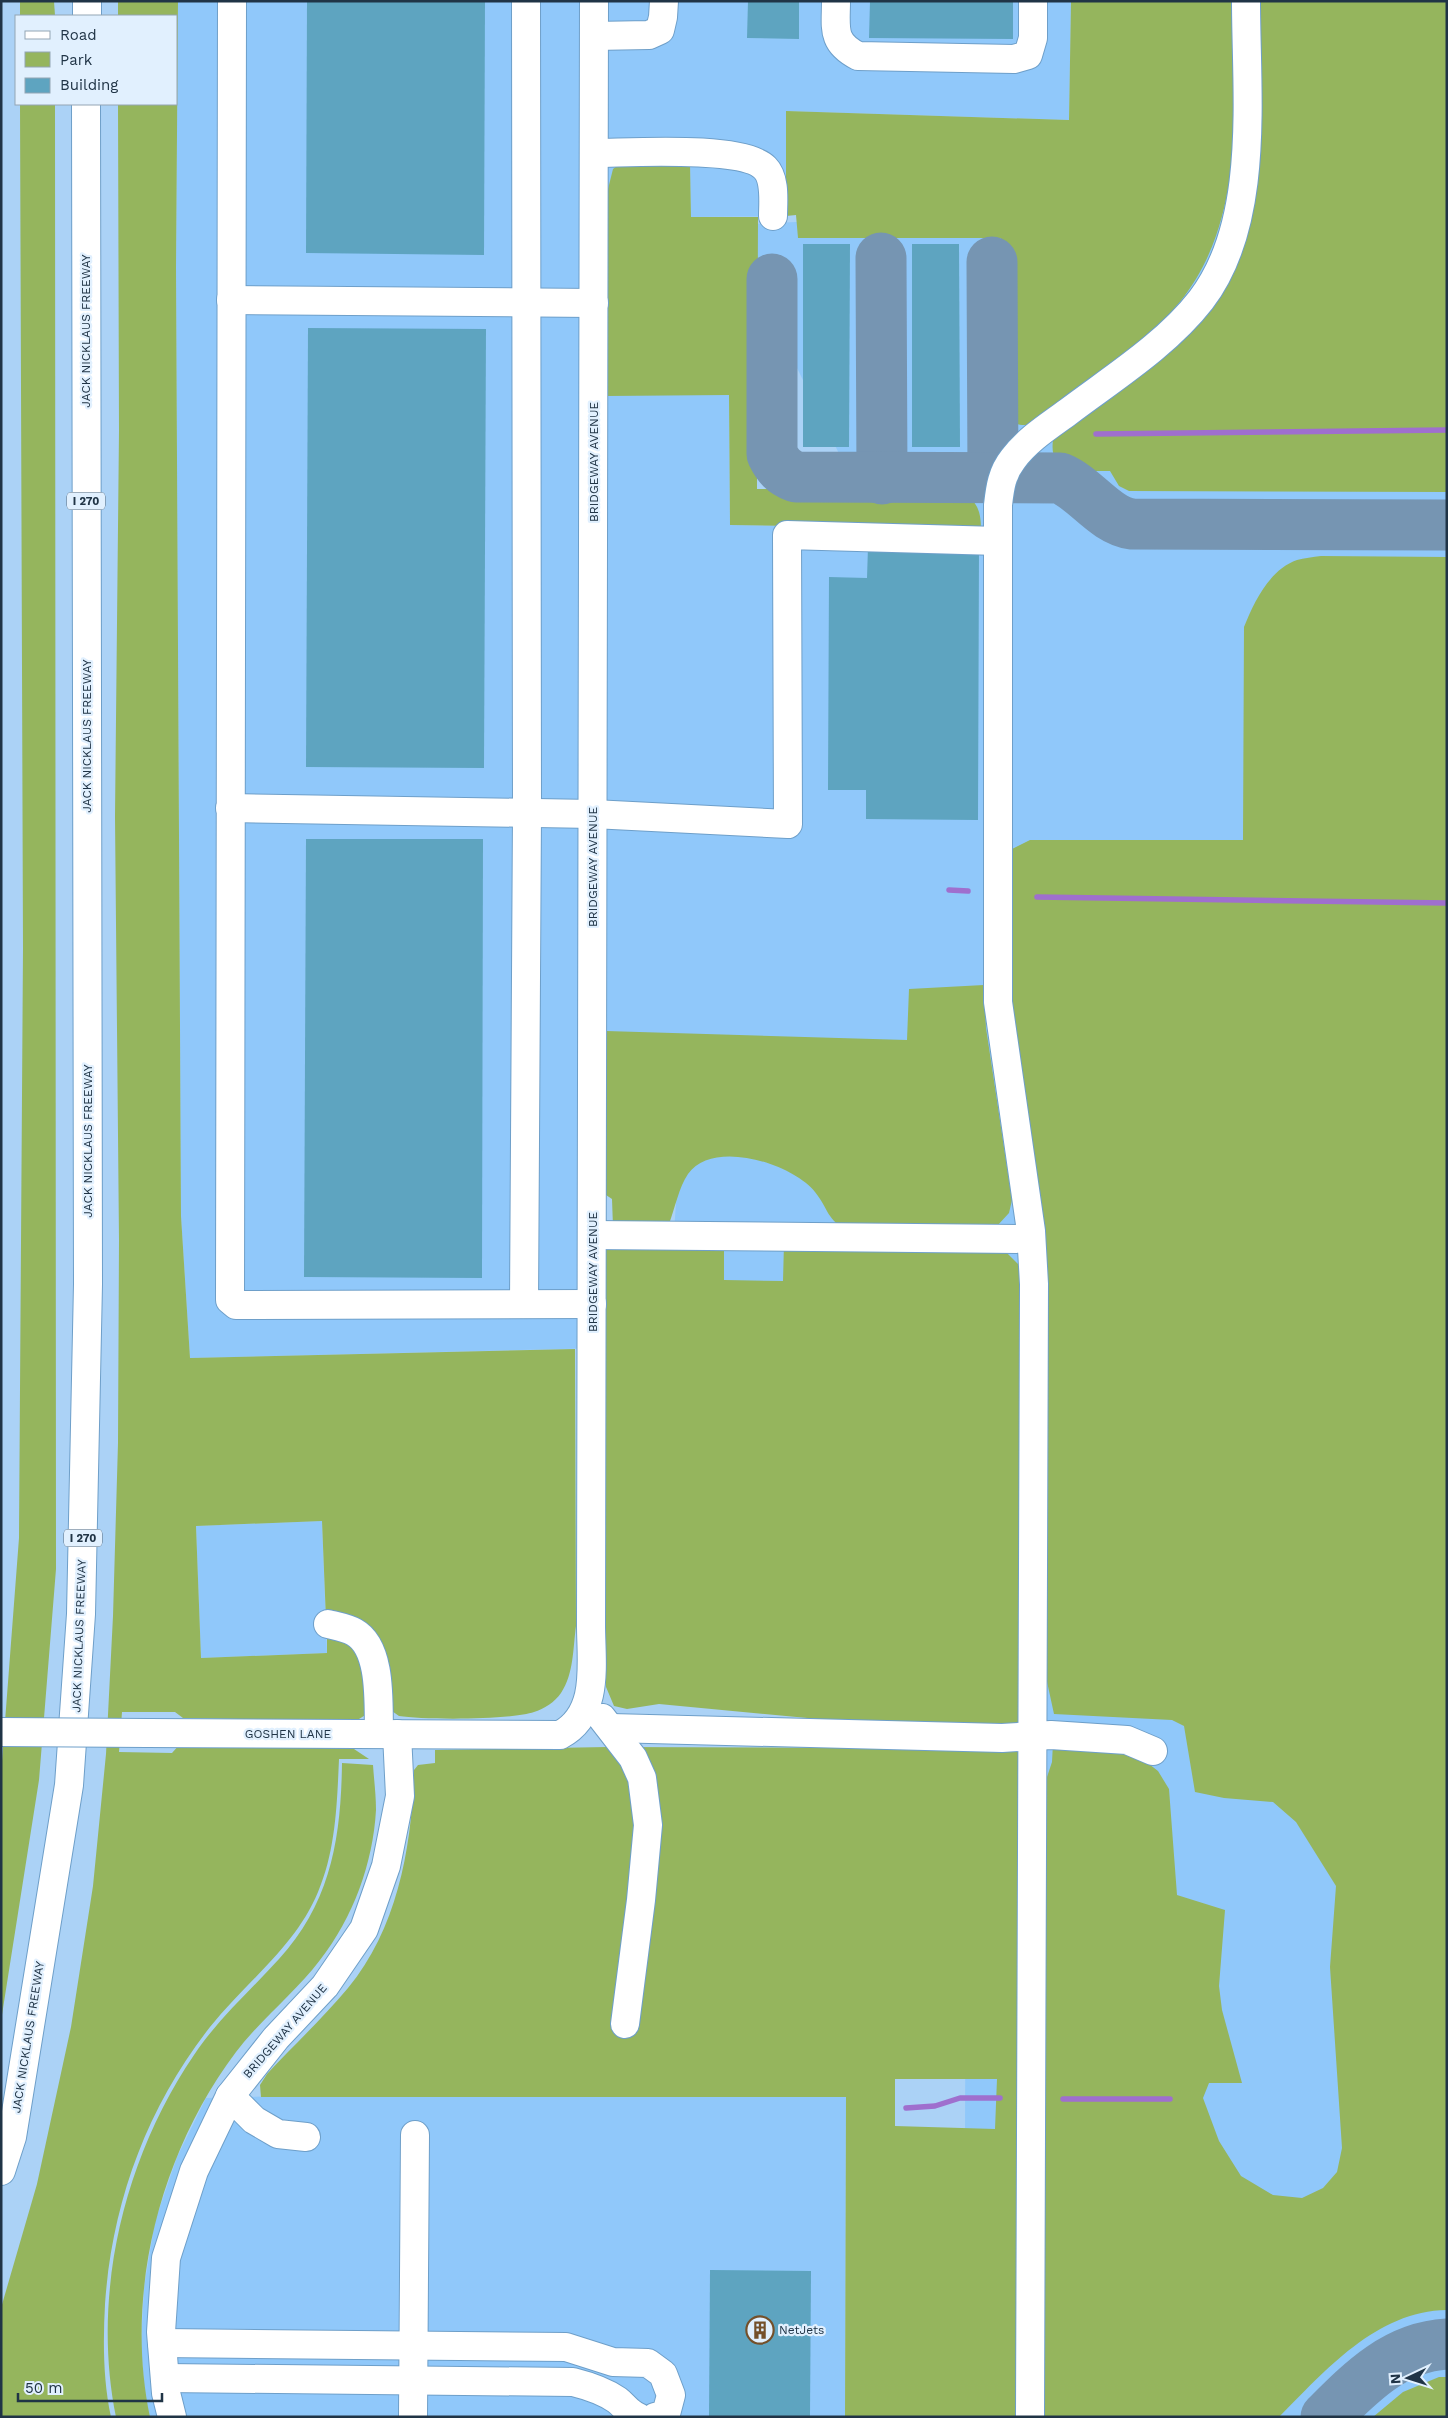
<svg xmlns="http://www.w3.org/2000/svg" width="1448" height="2418" font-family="'Work Sans',sans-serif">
	<rect width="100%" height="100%" fill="#abd2f6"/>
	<!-- built -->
	<g fill="#90c8fa">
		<polygon points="178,1 1071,1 1069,120 786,111 786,216 691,217 690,162 621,163 729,395 730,525 875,527 727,225 1207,204 1205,1 1447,1 1447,2417 964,2417 968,1294 669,1302 680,1147 606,1031 605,1348 190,1358 181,1216 176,268"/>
		<polygon points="322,1521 327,1653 201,1658 196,1526"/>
		<polygon points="290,2096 846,2097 845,2417 150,2417 145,2396 141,2345 144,2287 155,2221 177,2157 206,2098"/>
	</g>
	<!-- green -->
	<g fill="#95b55d" fill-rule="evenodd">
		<polygon points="20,1 54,1 55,16 20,16"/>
		<path d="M 118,1 L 178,1 L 176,268 L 181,1216 L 190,1358 L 575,1349 L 576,1626 C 573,1647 574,1674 561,1693 C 555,1702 544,1709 534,1712 C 511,1720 424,1720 399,1716 L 389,1709 L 383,1666 L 326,1620 L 322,1521 L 196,1526 L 201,1658 L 327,1653 L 327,1635 L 346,1639 L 365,1663 L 367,1714 L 359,1719 L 346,1721 L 183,1718 L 175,1712 L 122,1712 L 119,1752 L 172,1753 L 180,1744 L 354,1749 L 369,1759 L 339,1759 C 337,1803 336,1850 318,1892 C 296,1946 246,1982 210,2027 C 147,2107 112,2203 105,2304 C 103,2341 103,2380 111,2417 L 1,2417 L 1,2308 L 37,2184 L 71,2027 L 93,1886 L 106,1754 L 113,1616 L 118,1443 L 119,1240 L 115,817 L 119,430 L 118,104 L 176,104 L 176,16 L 118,16 Z"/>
		<path d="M 1071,1 L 1234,1 C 1233,104 1248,218 1179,303 C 1142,348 1080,387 1033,424 C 1016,428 1009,421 1002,406 L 1001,238 L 798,238 L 796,215 L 786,216 L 786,111 L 1069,120 Z"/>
		<path d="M 1254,1 L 1447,1 L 1447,492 L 1129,491 L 1119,486 L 1110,471 C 1085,470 1048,478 1053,440 L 1221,291 Z"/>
		<polygon points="20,104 55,104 56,1569 39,1780 1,2021 1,1774 19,1538 23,948"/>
		<path d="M 690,162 L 691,217 L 758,217 L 757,489 L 960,489 C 976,501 981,509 981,529 L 730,525 L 729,395 L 606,396 L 606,197 L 613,169 L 621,163 Z"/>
		<path d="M 1321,556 L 1447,557 L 1447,2310 C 1376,2311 1325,2371 1279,2417 L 1038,2417 L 1041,1795 L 1052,1762 L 1053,1743 L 1127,1747 L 1158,1771 L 1169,1789 L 1177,1895 L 1225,1910 L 1219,1986 L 1222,2010 L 1242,2083 L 1209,2083 L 1203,2098 L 1219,2141 L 1241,2176 L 1273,2195 L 1302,2198 L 1323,2188 L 1337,2172 L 1342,2148 L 1330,1967 L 1336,1886 L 1296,1822 L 1273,1802 L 1224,1798 L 1195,1792 L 1184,1726 L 1172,1720 L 1054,1714 L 1041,1654 L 1008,1021 L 1012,849 L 1030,840 L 1243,840 L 1244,627 C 1254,602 1269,570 1297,560 C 1304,558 1313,557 1321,556 Z"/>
		<path d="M 984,985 L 986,1028 L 1012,1200 L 1009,1213 L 997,1226 L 845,1230 C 825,1216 828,1208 815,1192 C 793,1164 713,1138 688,1174 C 679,1187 675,1208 669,1224 L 613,1227 L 612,1199 L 606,1195 L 606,1031 L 907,1040 L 909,989 Z"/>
		<path d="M 627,1242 L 724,1243 L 724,1280 L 783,1281 L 784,1243 L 1004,1250 L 1020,1266 L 1017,2417 L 845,2417 L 846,2097 L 261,2097 L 260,2085 L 267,2074 C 294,2045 323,2018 348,1988 C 398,1928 412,1845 414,1770 L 418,1765 L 435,1763 L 435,1750 L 608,1747 L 902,1748 L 903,1727 L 659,1704 L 627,1709 L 614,1706 L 606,1687 L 605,1250 ZM 895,2079 L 997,2079 L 995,2129 L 895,2126 Z"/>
		<path d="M 342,1763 L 373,1765 C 374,1780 376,1795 376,1810 C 373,1863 353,1918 320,1960 C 295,1993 261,2019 236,2052 C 160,2153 124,2293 150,2417 L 116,2417 C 91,2294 124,2158 194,2055 C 218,2019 250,1991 279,1959 C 331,1902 341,1838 342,1763 Z"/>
		<polygon points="1439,2377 1447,2377 1447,2417 1373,2417 1403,2392"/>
	</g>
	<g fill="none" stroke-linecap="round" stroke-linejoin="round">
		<!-- stream -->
		<g stroke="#9f6fce" stroke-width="5.5">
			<polyline points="1096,434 1447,430"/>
			<polyline points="949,890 968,891"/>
			<polyline points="1037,897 1447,903"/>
			<polyline points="1063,2099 1170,2099"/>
			<polyline points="906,2108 935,2106 960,2098 1000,2098"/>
		</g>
		<!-- taxiway -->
		<g stroke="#7695b2" stroke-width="51">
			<polyline points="881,258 882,479"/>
			<polyline points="992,262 993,479"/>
			<path d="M 772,279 L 772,454 C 778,466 783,472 796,477 L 1060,478 C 1086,489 1104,520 1132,524 L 1447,525"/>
			<path d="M 1326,2417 C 1361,2382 1395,2347 1447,2344"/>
		</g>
	</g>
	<!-- building -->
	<g fill="#5ea4c0">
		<polygon points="307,1 485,1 484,255 306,253"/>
		<polygon points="748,1 799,1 799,39 747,38"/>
		<polygon points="870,1 1013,1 1013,39 869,38"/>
		<polygon points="803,244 850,244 849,447 803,447"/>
		<polygon points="912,244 959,244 960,447 912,447"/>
		<polygon points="308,328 486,329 484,768 306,767"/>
		<polygon points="868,547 979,548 978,820 866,819 866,790 828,790 829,577 867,578"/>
		<polygon points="306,839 483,839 482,1278 304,1277"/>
		<polygon points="710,2270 811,2271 810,2417 709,2417"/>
	</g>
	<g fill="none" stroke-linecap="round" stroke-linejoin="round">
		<!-- minor casing -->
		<g stroke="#6e9fc9" stroke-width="30">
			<g id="minor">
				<polyline points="232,1 230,1300 236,1305 592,1304"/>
				<path d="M 836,1 C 836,28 831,42 858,56 L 1014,59 L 1028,55 L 1033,38 L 1033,1"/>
				<polyline points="594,36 649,35 660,30 663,17 664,1"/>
				<path d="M 595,153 C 629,153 743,145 765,168 C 776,179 773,202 773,216"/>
				<polyline points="231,300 594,303"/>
				<polyline points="230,808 593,814 788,824 787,535 998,541"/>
				<polyline points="593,1235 1031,1239"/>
				<polyline points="524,1304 527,813 526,1"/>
				<path d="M 328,1624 C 336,1626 347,1628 354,1632 C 383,1648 378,1706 379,1734"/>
				<polyline points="602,1718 633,1758 642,1778 648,1825 641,1900 625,2024"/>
				<polyline points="611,1728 1002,1738 1051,1735 1127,1740 1153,1751"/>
				<path d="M 147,1733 L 560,1735 C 600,1714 591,1663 591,1625 L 594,1"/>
				<polyline points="230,2096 254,2120 278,2134 306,2137"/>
				<polyline points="162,2343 566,2347 613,2362 648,2363 663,2374 671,2395 666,2414 655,2417"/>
				<path d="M 165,2378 L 573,2382 C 589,2386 604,2391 617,2400 C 625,2406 628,2413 638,2417"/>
				<polyline points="172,2417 166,2393 161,2332 166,2258 194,2171 230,2096 276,2038 325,1986 364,1929 386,1866 400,1796 397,1734"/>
				<polyline points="413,2417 415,2135"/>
				<path d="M 1030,2417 L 1034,1284 L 1031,1231 L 998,1002 L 998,505 C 1000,487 1002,473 1013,459 C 1028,439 1049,426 1068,412 C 1113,378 1166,345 1201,300 C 1261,222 1246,94 1246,1"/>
			</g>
		</g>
		<!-- highway casing -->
		<g stroke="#6e9fc9" stroke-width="30">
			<g id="highway">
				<polyline points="87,16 87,1"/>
				<polyline points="1,2171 12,2137 69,1785 81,1614 88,1284 86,104"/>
			</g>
		</g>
		<!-- minor -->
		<use href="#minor" stroke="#fff" stroke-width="28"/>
		<!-- highway -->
		<use href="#highway" stroke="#fff" stroke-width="28"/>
		<!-- minor-bridge casing -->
		<g stroke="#6e9fc9" stroke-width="30" stroke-linecap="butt">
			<polyline id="minor-bridge" points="1,1732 147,1733"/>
		</g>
		<!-- minor-bridge -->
		<use href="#minor-bridge" stroke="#fff" stroke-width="28"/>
	</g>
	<!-- icons -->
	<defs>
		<g id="building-ring" transform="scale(1.4375)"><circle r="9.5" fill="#e1f0fe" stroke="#74502a" stroke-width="1.5"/><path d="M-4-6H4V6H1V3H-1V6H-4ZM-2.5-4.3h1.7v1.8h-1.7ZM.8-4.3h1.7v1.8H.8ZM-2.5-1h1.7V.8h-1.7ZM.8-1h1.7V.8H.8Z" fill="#74502a"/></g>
	</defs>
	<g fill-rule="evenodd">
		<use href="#building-ring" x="760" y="2330"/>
	</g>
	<g text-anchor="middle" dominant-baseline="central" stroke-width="4.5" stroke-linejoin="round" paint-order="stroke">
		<!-- shield labels -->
		<g fill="#e1f0fe" stroke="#5a6c7d" stroke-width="1">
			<rect x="67" y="492.5" width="38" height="17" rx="4"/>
			<rect x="64" y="1529.5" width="38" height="17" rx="4"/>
		</g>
		<g font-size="11" font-weight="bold" fill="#203446">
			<text x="86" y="501">I 270</text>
			<text x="83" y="1538">I 270</text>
		</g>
		<!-- street labels -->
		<g font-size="12" fill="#203446" stroke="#e1f0fe">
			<text transform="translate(86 331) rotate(-90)">JACK NICKLAUS FREEWAY</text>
			<text transform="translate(594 462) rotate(-90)">BRIDGEWAY AVENUE</text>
			<text transform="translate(87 736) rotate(-90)">JACK NICKLAUS FREEWAY</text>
			<text transform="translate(593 867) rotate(-90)">BRIDGEWAY AVENUE</text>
			<text transform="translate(88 1141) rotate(-90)">JACK NICKLAUS FREEWAY</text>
			<text transform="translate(593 1272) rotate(-90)">BRIDGEWAY AVENUE</text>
			<text transform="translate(79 1636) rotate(-88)">JACK NICKLAUS FREEWAY</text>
			<text x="288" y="1734">GOSHEN LANE</text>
			<text transform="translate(285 2031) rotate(-49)">BRIDGEWAY AVENUE</text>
			<text transform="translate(28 2037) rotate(-81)">JACK NICKLAUS FREEWAY</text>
		</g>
		<!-- poi labels -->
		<g font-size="12" fill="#203446" stroke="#e1f0fe" text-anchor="start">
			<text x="779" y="2330">NetJets</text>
		</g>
	</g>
	<!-- border -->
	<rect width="1448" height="2418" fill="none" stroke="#203446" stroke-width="5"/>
	<!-- legend -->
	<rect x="15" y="15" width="162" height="90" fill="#e1f0fe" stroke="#94a5b4"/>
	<rect x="25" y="31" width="25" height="8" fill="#ffffff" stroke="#94a5b4"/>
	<text x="60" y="40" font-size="15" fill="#203446">Road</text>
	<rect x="25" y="52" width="25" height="15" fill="#95b55d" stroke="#94a5b4"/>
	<text x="60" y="65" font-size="15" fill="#203446">Park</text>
	<rect x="25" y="78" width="25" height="15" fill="#5ea4c0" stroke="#94a5b4"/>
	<text x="60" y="90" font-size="15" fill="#203446">Building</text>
	<!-- north arrow -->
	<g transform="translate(1408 2378) rotate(266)" stroke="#e1f0fe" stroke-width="4" paint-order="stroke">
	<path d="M0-4L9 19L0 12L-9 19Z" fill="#203446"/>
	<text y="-8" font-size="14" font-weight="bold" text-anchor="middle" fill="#203446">N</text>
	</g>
	<!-- scale -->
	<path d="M18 2393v8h144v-8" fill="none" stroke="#203446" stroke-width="2.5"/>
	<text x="25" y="2393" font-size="15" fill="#203446" stroke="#e1f0fe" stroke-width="4" paint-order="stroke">50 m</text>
</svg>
